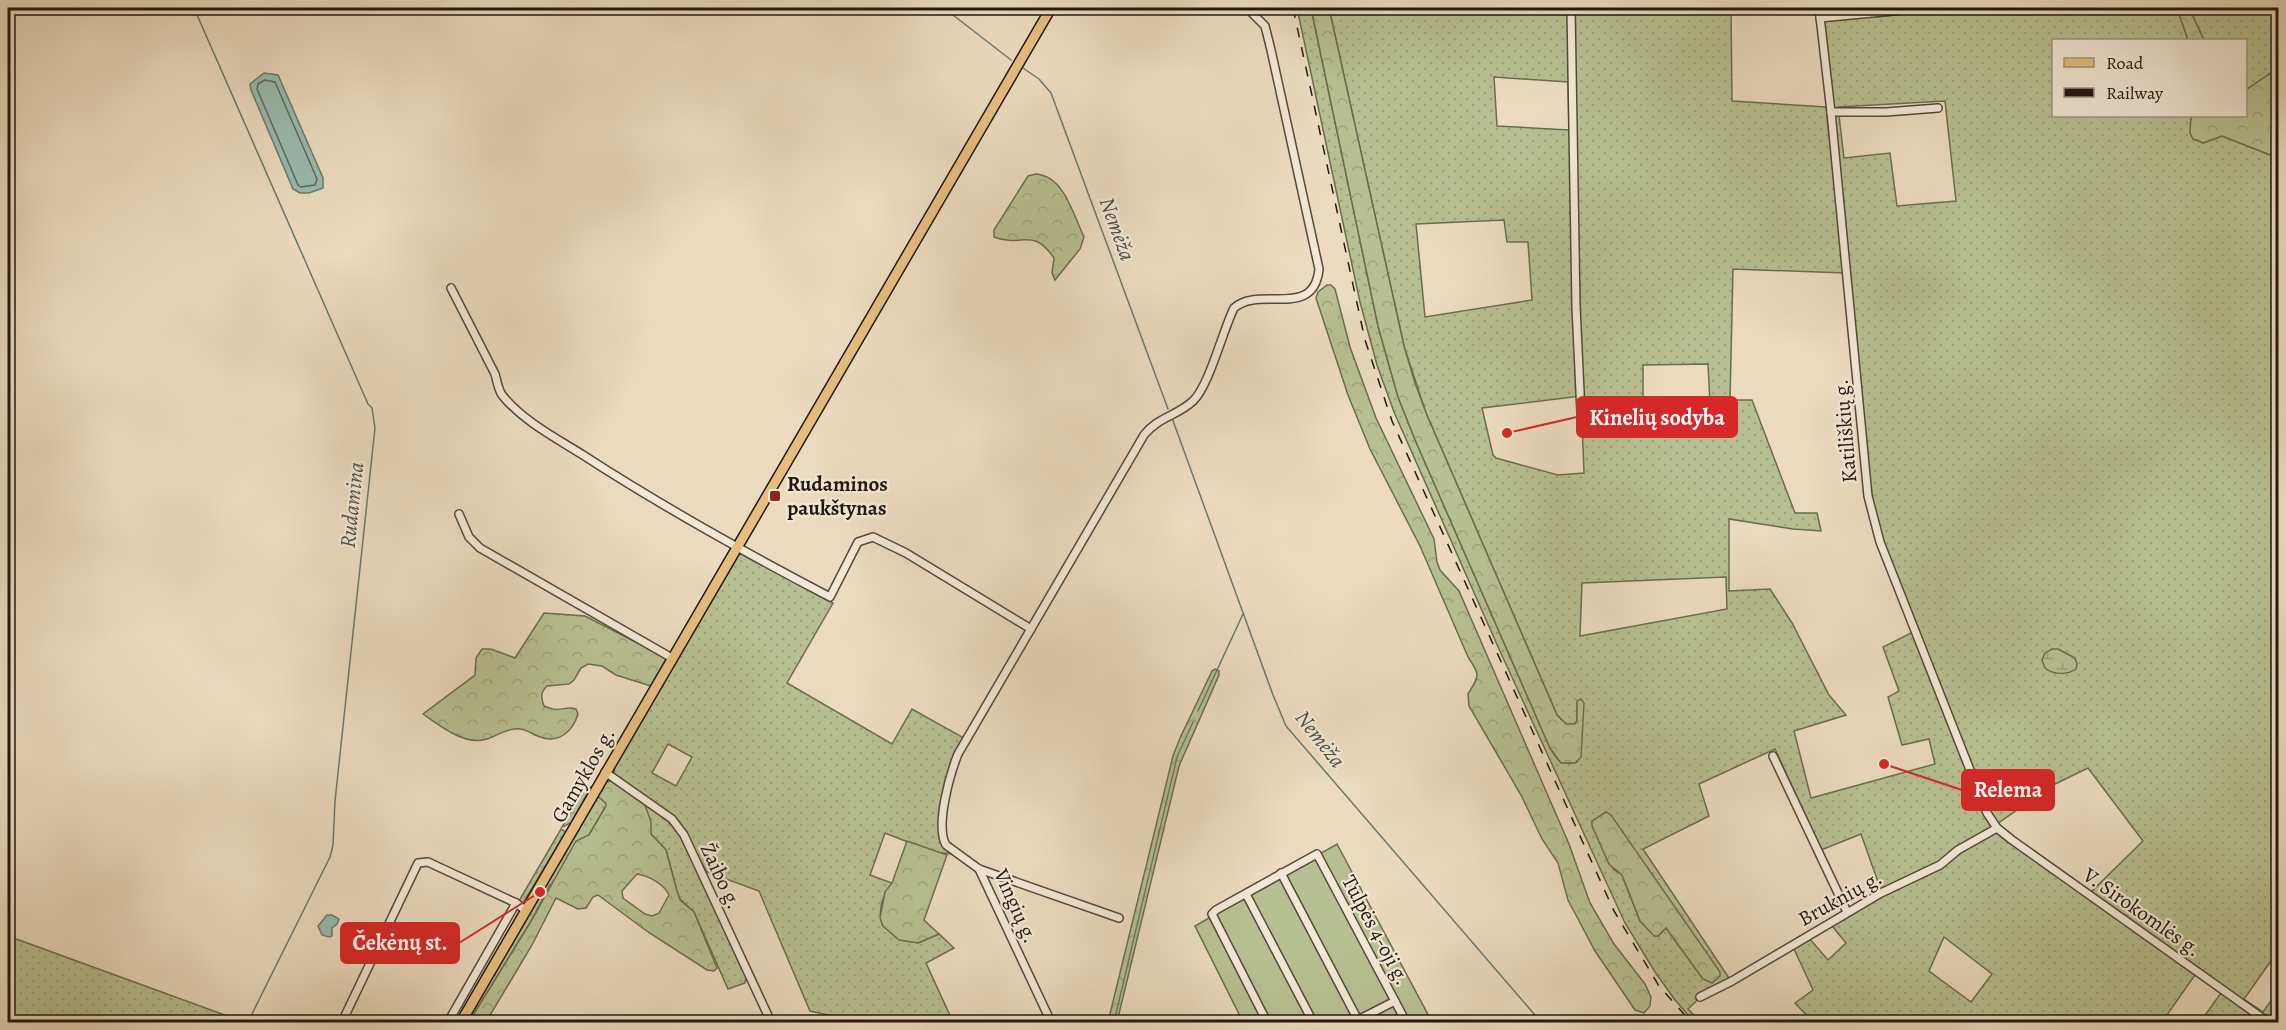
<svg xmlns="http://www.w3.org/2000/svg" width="2286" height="1030" font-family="Alegreya,serif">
	<defs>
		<pattern id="grass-dots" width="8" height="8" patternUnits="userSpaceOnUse" patternTransform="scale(1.5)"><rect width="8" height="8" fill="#b7c092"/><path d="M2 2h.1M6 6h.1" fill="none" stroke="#9da47d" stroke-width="1.8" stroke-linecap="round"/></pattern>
		<pattern id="forest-crowns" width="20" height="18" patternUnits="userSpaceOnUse" patternTransform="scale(1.5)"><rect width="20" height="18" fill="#b7c092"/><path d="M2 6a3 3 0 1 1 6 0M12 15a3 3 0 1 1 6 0" fill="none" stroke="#9da47d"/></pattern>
		<pattern id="wetland-marsh" width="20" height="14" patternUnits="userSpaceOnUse" patternTransform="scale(1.5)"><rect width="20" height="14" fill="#b7c092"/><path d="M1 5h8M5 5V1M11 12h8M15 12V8" fill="none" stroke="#9da47d"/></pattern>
	</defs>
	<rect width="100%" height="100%" fill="#ecdbbf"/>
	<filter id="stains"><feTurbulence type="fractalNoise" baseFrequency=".00333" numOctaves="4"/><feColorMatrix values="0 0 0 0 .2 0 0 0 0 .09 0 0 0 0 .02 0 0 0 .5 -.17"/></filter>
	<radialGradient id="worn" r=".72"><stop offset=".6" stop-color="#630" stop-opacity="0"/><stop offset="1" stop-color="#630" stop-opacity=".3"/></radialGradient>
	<!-- grass -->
	<g fill="url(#grass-dots)" stroke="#6c6c51" stroke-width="1.5" fill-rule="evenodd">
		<path d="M 1297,8 L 1311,8 L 1378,326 L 1398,397 L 1416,442 L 1550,748 C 1558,761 1560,766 1577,762 L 1577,702 L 1577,721 L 1575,724 L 1566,724 L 1557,715 L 1426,413 L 1404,346 L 1329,8 L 1731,8 L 1732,101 L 1826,107 L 1844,273 L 1733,269 L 1730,400 L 1752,400 L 1795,513 L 1817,513 L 1821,531 L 1793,529 L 1729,519 L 1729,591 L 1770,589 L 1792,623 L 1829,695 L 1846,715 L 1794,731 L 1811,798 L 1935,764 L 1929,739 L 1902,745 L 1888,697 L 1899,691 L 1883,647 L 1913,632 L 1985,814 L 2033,858 L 2195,975 L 2162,1022 L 1813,1022 L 1795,1003 L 1813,990 L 1794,949 L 1809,938 L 1828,960 L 1846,943 L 1832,926 L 1883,896 L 1861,834 L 1821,850 L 1775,749 L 1699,784 L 1709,816 L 1643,849 L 1729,978 L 1705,993 L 1688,1009 L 1701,1022 L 1694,1022 L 1675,1000 L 1655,972 L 1625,923 L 1499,649 L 1394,412 L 1377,365 L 1360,302 ZM 1494,77 L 1568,82 L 1569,130 L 1497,126 ZM 1504,220 L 1507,242 L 1528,242 L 1532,300 L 1425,317 L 1416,224 ZM 1708,364 L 1710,403 L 1643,403 L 1643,365 ZM 1581,396 L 1584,473 L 1558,475 L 1496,458 L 1493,455 L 1482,408 ZM 1726,577 L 1727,609 L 1580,636 L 1582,583 ZM 1606,812 L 1703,979 L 1666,928 L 1658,936 L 1640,921 L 1622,875 L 1613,869 ZM 1944,937 L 1992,974 L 1971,1002 L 1929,971 Z"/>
		<path d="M 1823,8 L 1876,8 L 1877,17 L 1961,8 L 2177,8 L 2188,40 L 2054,40 L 2054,116 L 2191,116 L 2203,143 L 2222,136 L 2278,158 L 2278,714 L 2276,718 L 2278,733 L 2278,951 L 2244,999 L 2263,1012 L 2278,991 L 2278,1022 L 2272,1022 L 2090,893 L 2143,841 L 2088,768 L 2051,786 L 1997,824 L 1990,813 L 1881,536 L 1870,495 L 1844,204 ZM 1945,101 L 1956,201 L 1897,206 L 1890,153 L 1844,158 L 1838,107 Z"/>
		<polygon points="2189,8 2278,8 2278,68 2246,90 2246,40 2204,40"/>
		<path d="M 741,554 L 833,603 L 787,683 L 892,744 L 912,709 L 964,738 L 939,826 L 941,842 L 953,854 L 933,852 L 885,833 L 870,875 L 892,883 C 882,896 877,910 883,926 L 918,943 L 939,934 L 954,948 L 926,963 L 953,1022 L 860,1022 L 810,1011 L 759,891 L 707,872 L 678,821 L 615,776 L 613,767 L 738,555 ZM 668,744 L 692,757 L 676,786 L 652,773 Z"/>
		<polygon points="591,787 571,823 562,827 585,789"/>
		<polygon points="596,795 606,803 606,806 589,835 549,887 530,923 469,1022 465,1022"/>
		<polygon points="645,803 672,825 679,833 746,977 745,983 728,989 694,912 680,899 677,891 666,850 651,834"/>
		<polygon points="561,829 566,832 522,905 519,901"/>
		<polygon points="8,936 244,1022 8,1022"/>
		<polygon points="2221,993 2262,1022 2263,1022 2200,1022"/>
	</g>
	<!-- forest -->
	<g fill="url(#forest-crowns)" stroke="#6c6c51" stroke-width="1.5" fill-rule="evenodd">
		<polygon points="1311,8 1329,8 1404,346 1414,380 1426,413 1557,715 1566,724 1575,724 1577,721 1577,701 1581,699 1584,703 1581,757 1575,763 1561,763 1550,748 1416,442 1398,397 1378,326"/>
		<polygon points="2177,8 2189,8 2204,40 2188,40"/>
		<polygon points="2278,68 2278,158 2222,136 2203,143 2193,139 2190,133 2191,116 2246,116 2246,90"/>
		<path d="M 1036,174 C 1064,176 1073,214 1084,237 L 1080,249 L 1055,280 L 1052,273 L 1054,258 C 1032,226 1022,248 994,237 L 994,230 L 1028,176 Z"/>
		<path d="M 1327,285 L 1331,285 L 1335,289 L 1350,347 L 1376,418 L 1434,539 L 1437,562 L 1440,570 L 1459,591 L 1569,844 L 1590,903 L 1614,944 L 1645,984 L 1651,997 L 1650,1006 L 1644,1013 L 1635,1010 L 1595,951 L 1568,900 L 1558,863 L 1542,839 L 1521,795 L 1469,706 L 1468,694 C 1479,676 1481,676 1468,657 L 1420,546 L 1370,449 L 1348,395 L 1316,298 L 1318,292 Z"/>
		<path d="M 544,613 L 585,616 L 667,658 L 651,686 L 616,675 L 602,666 L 588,664 L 581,668 L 574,680 L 569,684 L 547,686 C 540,693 541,697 544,706 C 561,714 565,705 576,709 L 578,714 C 573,731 559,744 540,737 C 531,734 524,727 514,729 C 504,730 496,736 487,739 C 465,746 440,726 423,714 L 475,675 L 476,658 L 482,649 L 491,649 L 515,658 Z"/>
		<polygon points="1215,669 1219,671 1219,675 1179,766 1117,1022 1108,1022 1173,756 1180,738 1212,671"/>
		<path d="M 612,781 L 644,802 L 651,822 L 651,834 L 666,850 L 677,891 L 680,900 L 694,912 L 717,968 L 714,971 L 707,970 L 648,932 L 598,895 L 593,897 L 586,908 L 578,909 L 556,898 L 532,945 L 486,1022 L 469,1022 L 530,923 L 576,841 L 589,835 L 606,806 L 606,803 L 596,795 L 605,782 ZM 637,874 C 649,876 664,884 669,895 L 659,913 L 652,916 L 645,914 L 623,898 L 622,891 Z"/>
		<polygon points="1606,812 1611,815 1720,972 1720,976 1712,983 1703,979 1666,928 1658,936 1654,936 1640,921 1622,875 1609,864 1592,826 1592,821"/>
		<polygon points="907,841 947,855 924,920 939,934 918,943 899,940 883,926 880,918 885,892 892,883"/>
	</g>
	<!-- wetland -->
	<path fill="url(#wetland-marsh)" stroke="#6c6c51" stroke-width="1.5" d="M 2058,649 L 2075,658 L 2077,664 L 2076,669 C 2067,675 2053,675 2045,668 L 2042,660 L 2045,653 L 2052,649 Z"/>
	<!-- garden -->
	<polygon fill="#b7c092" stroke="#6c6c51" stroke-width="1.5" points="1337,844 1432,1022 1243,1022 1195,926"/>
	<!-- water -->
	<g fill="#99bbb0" stroke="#697a70" stroke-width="1.5">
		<polygon points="264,73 278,75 323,178 323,188 309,193 300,193 293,189 251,90 250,84"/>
		<polygon points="327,915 332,915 339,919 337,924 332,928 332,936 329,937 322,935 318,926"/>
	</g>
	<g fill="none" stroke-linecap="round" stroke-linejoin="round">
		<!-- shore -->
		<polygon stroke="#5d6a60" stroke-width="1.5" points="265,80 275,82 317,179 315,185 301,187 298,185 257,89 258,84"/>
		<!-- stream -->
		<g stroke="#697a70" stroke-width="1.5">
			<polyline points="194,8 368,404 372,408 375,428 335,801 333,845 330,857 248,1022"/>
			<polyline points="944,8 1011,60"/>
			<polyline points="1023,68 1039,79 1051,93 1168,409"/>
			<polyline points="1172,418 1273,695 1286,726 1541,1022"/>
			<polyline points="1198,711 1243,614"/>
			<polyline points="1114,1022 1177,757 1193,722"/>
		</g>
		<!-- minor casing -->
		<g stroke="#54493c" stroke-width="10">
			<g id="minor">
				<polyline points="1571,8 1576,307 1581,413"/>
				<polyline points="1819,8 1831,112 1868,496 1880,542 1987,813 1997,828 2012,840 2268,1022"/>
				<polyline points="1820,18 1924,8"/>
				<polyline points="1831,112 1886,112 1938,108"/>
				<path d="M 451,288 L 495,374 C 497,381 498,389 502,395 C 523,421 556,438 583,455 C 663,507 746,553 830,597 L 858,542 L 873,537 L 906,553 L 1031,629"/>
				<polyline points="459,514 469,537 480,548 672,658"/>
				<polyline points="1773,756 1847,912"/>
				<polyline points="605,772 672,819 684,835 771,1022"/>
				<polyline points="979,869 1051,1022"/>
				<polyline points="1281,873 1359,1022"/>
				<polyline points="1246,894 1313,1022"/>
				<path d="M 1119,918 L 979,869 L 946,845 C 935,826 950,774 958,754 L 1144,435 C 1158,417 1177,416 1193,401 C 1209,386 1223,330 1234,308 C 1260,285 1314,320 1319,269 L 1271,50 L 1265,26 L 1247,8"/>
				<polyline points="1700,997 1732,981 1881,893 1940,865 1958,850 1997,828"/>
				<polyline points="342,1022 418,863 428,862 516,903 525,910"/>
				<polyline points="448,1022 516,903"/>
				<polyline points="1267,1022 1212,914 1216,910 1317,854 1406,1022"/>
				<polyline points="1354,1022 1395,1001"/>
			</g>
		</g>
		<!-- major casing -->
		<g stroke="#211810" stroke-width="12">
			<polyline id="major" points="461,1022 1051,8"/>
		</g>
		<!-- minor -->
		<use href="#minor" stroke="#f3e8d5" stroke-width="7"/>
		<!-- major -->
		<use href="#major" stroke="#e6be80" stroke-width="9"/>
		<!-- rail -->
		<polyline stroke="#211810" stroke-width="1.5" stroke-dasharray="10 10" stroke-linecap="butt" points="1293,8 1365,340 1392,421 1614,911 1659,986 1691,1022"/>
	</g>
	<!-- markers -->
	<rect fill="#8f2418" stroke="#f3e8d5" stroke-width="2" x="769" y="490" width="12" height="12" rx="3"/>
	<g text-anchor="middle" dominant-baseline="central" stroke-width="4.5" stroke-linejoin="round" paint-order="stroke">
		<!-- street labels -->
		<g font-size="21" fill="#211810" stroke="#f3e8d5">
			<text transform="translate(1845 431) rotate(-95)">Katiliškių g.</text>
			<text transform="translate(583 775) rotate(-60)">Gamyklos g.</text>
			<text transform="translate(721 876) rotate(65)">Žaibo g.</text>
			<text transform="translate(1840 898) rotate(-29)">Bruknių g.</text>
			<text transform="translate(1016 906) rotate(66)">Vingių g.</text>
			<text transform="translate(2142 912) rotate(35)">V. Sirokomlės g.</text>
			<text transform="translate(1376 930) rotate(62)">Tulpės 4-oji g.</text>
		</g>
		<!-- poi labels -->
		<g font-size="21" font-weight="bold" fill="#211810" stroke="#f3e8d5" text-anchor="start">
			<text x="787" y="484">Rudaminos<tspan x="787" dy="24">paukštynas</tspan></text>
		</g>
		<!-- water labels -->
		<g font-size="22" font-style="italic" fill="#4b5148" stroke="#f3e8d5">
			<text transform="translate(1117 229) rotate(70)">Nemėža</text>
			<text transform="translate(352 505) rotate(-84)">Rudamina</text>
			<text transform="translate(1320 739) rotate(52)">Nemėža</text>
		</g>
	</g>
	<!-- callouts -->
	<path fill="none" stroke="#d62828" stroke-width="2" d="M1507 433L1577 417M1884 764L1962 790M540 892L459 943"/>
	<g fill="#d62828" stroke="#f3e8d5" stroke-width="2">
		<circle cx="1507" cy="433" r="6"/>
		<circle cx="1884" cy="764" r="6"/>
		<circle cx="540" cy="892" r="6"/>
	</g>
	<g fill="#d62828" stroke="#d62828" stroke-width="2">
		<rect x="1577" y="397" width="160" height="40" rx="6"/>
		<rect x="1962" y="770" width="92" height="40" rx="6"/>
		<rect x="341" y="923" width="118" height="40" rx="6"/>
	</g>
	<g font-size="22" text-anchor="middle" font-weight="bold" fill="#fff">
		<text x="1657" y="425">Kinelių sodyba</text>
		<text x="2008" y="797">Relema</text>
		<text x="400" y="950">Čekėnų st.</text>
	</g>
	<!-- margin -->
	<rect width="2286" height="1030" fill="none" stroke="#ecdbbf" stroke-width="30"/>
	<rect x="9" y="9" width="2268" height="1012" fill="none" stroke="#211810" stroke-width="3"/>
	<rect x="15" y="15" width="2256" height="1000" fill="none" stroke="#211810" stroke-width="1.5"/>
	<!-- legend -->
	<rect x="2052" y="39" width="195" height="78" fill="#f3e8d5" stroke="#9f9586" stroke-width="1.5"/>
	<rect x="2064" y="58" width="30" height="9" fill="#e6be80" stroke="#9f9586" stroke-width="1.5"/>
	<text x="2106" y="69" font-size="18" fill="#211810">Road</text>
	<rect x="2064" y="88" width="30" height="9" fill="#211810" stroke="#9f9586" stroke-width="1.5"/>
	<text x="2106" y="99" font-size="18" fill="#211810">Railway</text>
	<rect width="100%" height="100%" filter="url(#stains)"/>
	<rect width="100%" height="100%" fill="url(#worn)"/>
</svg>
